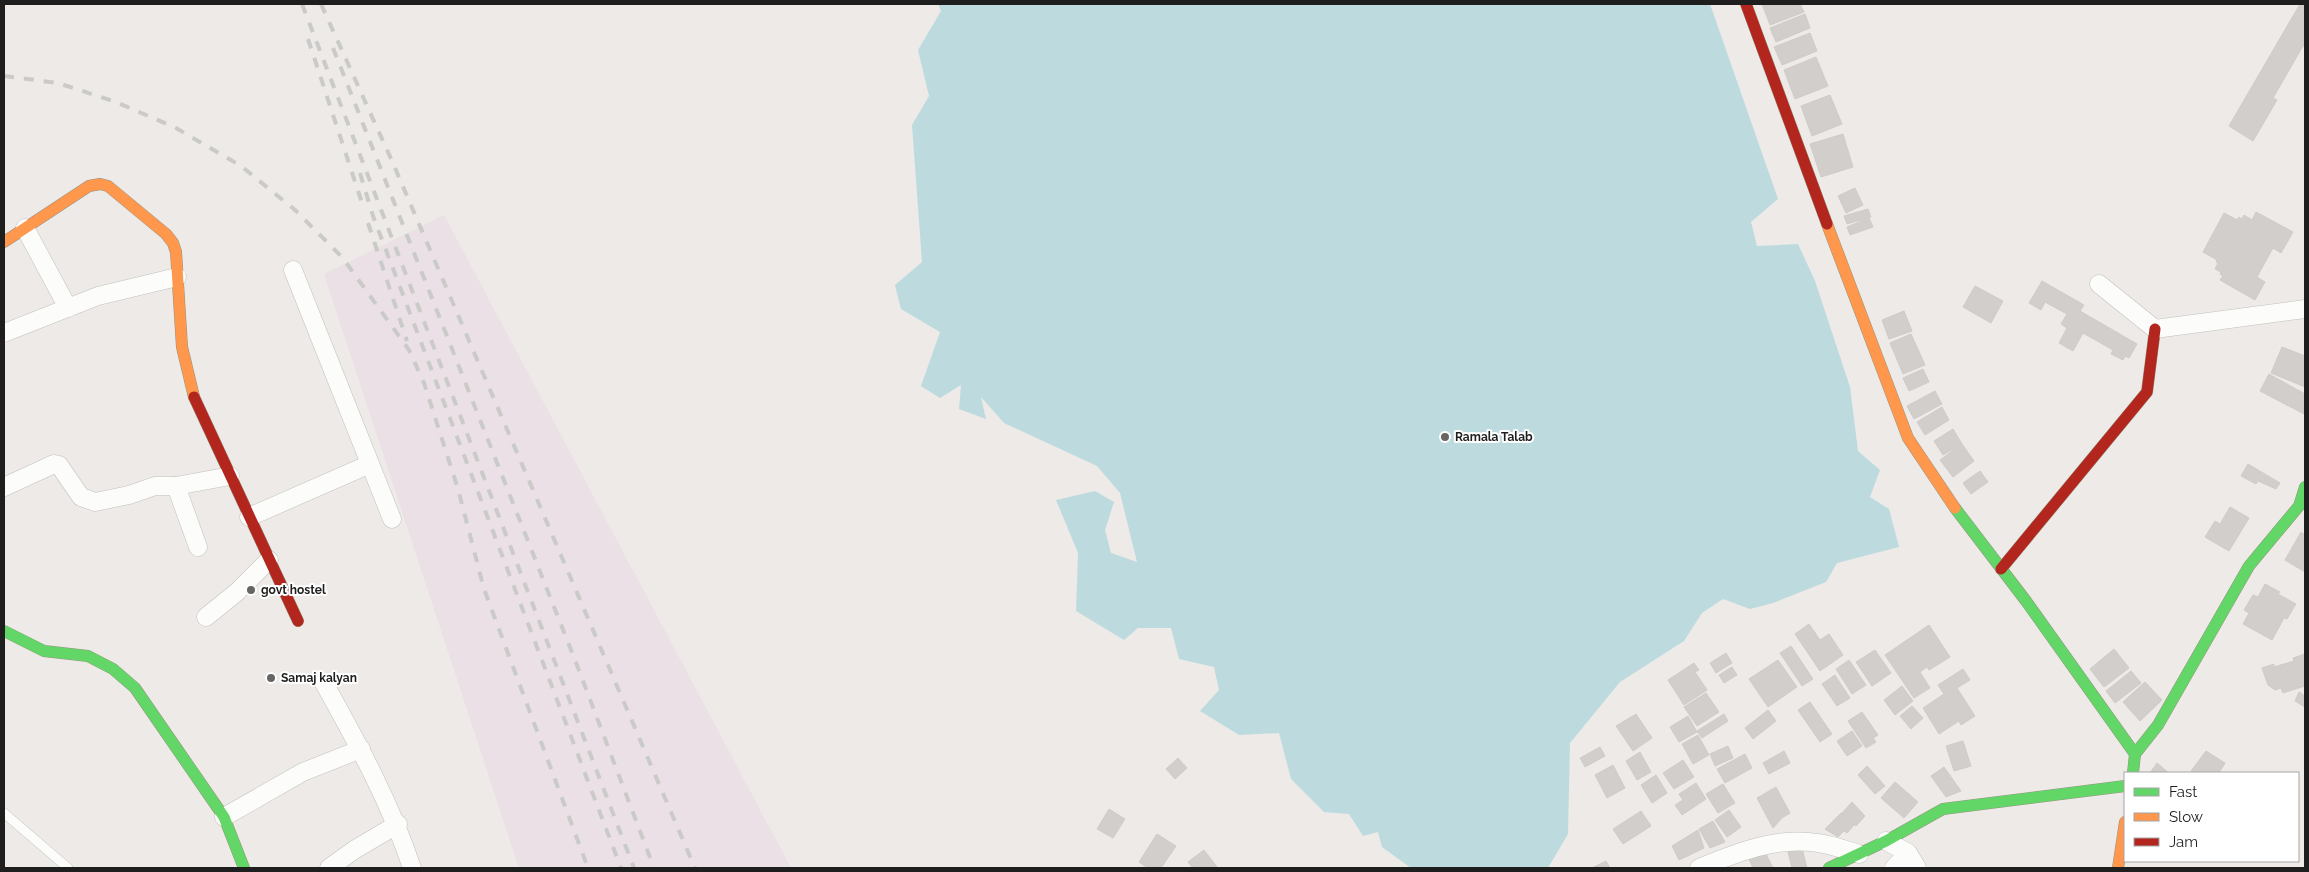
<svg xmlns="http://www.w3.org/2000/svg" width="2309" height="872" font-family="Raleway,sans-serif">
	<rect width="100%" height="100%" fill="#edeae7"/>
	<!-- industrial -->
	<polygon fill="#eae0e6" points="444,215 791,868 519,868 324,274"/>
	<!-- water -->
	<polygon fill="#bddbde" points="938,4 1710,4 1778,199 1751,222 1757,246 1798,244 1815,281 1850,387 1858,451 1880,470 1870,497 1889,509 1899,547 1837,563 1826,582 1773,603 1750,609 1723,599 1702,613 1684,641 1620,682 1570,743 1568,834 1548,868 1411,868 1382,847 1378,832 1363,836 1349,814 1324,812 1291,779 1279,733 1239,735 1200,711 1219,690 1214,667 1179,659 1171,628 1138,628 1124,640 1076,611 1078,553 1056,500 1095,491 1114,502 1105,530 1111,553 1137,562 1120,493 1097,466 1004,423 981,397 986,419 959,409 961,385 940,398 921,386 940,332 901,309 895,285 922,262 912,125 929,96 918,50 941,11"/>
	<!-- building -->
	<g fill="#d2cecc" stroke="#d0cbc8">
		<polygon points="1762,4 1800,4 1804,12 1770,25"/>
		<polygon points="2300,4 2305,4 2305,46 2303,46 2273,98 2277,100 2253,141 2229,126"/>
		<polygon points="1805,14 1810,28 1776,42 1770,28"/>
		<polygon points="1810,33 1817,51 1782,65 1774,47"/>
		<polygon points="1816,57 1828,86 1795,99 1784,70"/>
		<polygon points="1830,95 1842,124 1812,136 1801,106"/>
		<polygon points="1843,134 1853,167 1821,177 1810,144"/>
		<polygon points="1855,188 1863,205 1846,213 1838,196"/>
		<polygon points="1868,209 1871,217 1847,224 1844,216"/>
		<polygon points="2256,212 2293,232 2281,253 2273,248 2257,277 2265,282 2255,300 2220,280 2223,276 2220,274 2221,272 2215,269 2218,263 2216,262 2217,260 2203,252 2224,213 2237,220 2239,217 2242,219 2244,215 2252,220"/>
		<polygon points="1869,218 1873,227 1850,235 1847,227"/>
		<polygon points="2042,281 2084,305 2080,311 2137,344 2129,358 2125,356 2123,360 2111,354 2113,350 2083,333 2073,351 2059,343 2067,328 2061,324 2067,314 2045,302 2041,310 2029,303"/>
		<polygon points="1975,286 2003,301 1991,323 1963,307"/>
		<polygon points="1904,311 1912,331 1889,339 1882,320"/>
		<polygon points="1911,334 1925,365 1903,374 1890,343"/>
		<polygon points="2282,347 2305,356 2305,387 2271,373"/>
		<polygon points="1923,369 1929,382 1909,391 1903,378"/>
		<polygon points="2269,374 2305,394 2304,414 2260,391"/>
		<polygon points="1935,391 1942,404 1914,419 1907,406"/>
		<polygon points="1942,407 1949,420 1925,435 1917,422"/>
		<polygon points="1953,429 1962,444 1943,455 1934,441"/>
		<polygon points="1962,444 1974,461 1953,477 1940,460"/>
		<polygon points="2248,464 2280,483 2276,489 2258,481 2256,484 2241,476"/>
		<polygon points="1980,471 1988,482 1971,494 1963,483"/>
		<polygon points="2230,507 2249,518 2229,551 2205,537 2215,521 2220,524"/>
		<polygon points="2301,532 2305,535 2305,572 2285,560"/>
		<polygon points="2265,584 2280,592 2278,594 2296,604 2287,619 2284,618 2272,640 2243,624 2249,613 2244,610 2253,595 2258,597"/>
		<polygon points="1809,624 1820,640 1829,634 1843,655 1820,671 1795,634"/>
		<polygon points="1929,625 1950,657 1929,670 1927,667 1920,672 1930,688 1914,698 1885,655"/>
		<polygon points="1791,646 1813,679 1802,686 1780,653"/>
		<polygon points="2114,649 2129,668 2104,687 2090,669"/>
		<polygon points="1875,650 1891,673 1872,686 1856,662"/>
		<polygon points="1726,653 1732,663 1716,673 1710,663"/>
		<polygon points="2305,654 2305,686 2283,693 2281,688 2275,690 2268,685 2262,668 2274,664 2274,667 2294,661 2293,658"/>
		<polygon points="1778,660 1797,687 1768,707 1749,679"/>
		<polygon points="1849,660 1866,685 1852,694 1836,669"/>
		<polygon points="1694,663 1699,670 1695,672 1707,690 1684,705 1668,680"/>
		<polygon points="1732,667 1737,675 1724,683 1719,675"/>
		<polygon points="1963,669 1970,680 1957,688 1975,716 1961,725 1959,721 1939,734 1923,708 1944,694 1938,685"/>
		<polygon points="2131,671 2141,683 2115,703 2106,691"/>
		<polygon points="1835,675 1850,698 1837,706 1822,684"/>
		<polygon points="2145,682 2162,700 2140,721 2123,702"/>
		<polygon points="1902,686 1913,701 1895,715 1884,700"/>
		<polygon points="2299,692 2305,696 2305,707 2295,701"/>
		<polygon points="1706,693 1719,712 1697,726 1684,707"/>
		<polygon points="1810,702 1832,734 1820,742 1798,710"/>
		<polygon points="1912,706 1923,718 1911,729 1900,716"/>
		<polygon points="1768,710 1776,721 1753,739 1745,728"/>
		<polygon points="1862,712 1878,735 1873,738 1876,742 1866,748 1848,721"/>
		<polygon points="1636,714 1652,738 1633,751 1616,726"/>
		<polygon points="1724,714 1728,721 1702,738 1697,731"/>
		<polygon points="1688,716 1697,732 1679,742 1670,727"/>
		<polygon points="1852,731 1862,746 1847,756 1837,741"/>
		<polygon points="1698,735 1709,755 1693,764 1682,744"/>
		<polygon points="1963,741 1971,766 1954,771 1946,746"/>
		<polygon points="1728,746 1733,758 1715,766 1710,754"/>
		<polygon points="1600,747 1605,756 1585,767 1580,758"/>
		<polygon points="1784,751 1790,763 1769,774 1763,763"/>
		<polygon points="2206,751 2225,763 2219,773 2196,773 2191,771"/>
		<polygon points="1640,752 1651,772 1637,780 1626,761"/>
		<polygon points="1745,754 1752,768 1725,783 1717,769"/>
		<polygon points="1178,758 1187,768 1175,779 1166,769"/>
		<polygon points="1683,760 1694,777 1674,789 1663,773"/>
		<polygon points="2157,763 2169,773 2150,773"/>
		<polygon points="1613,765 1625,788 1607,798 1595,775"/>
		<polygon points="1867,766 1885,786 1875,794 1858,775"/>
		<polygon points="1944,767 1961,791 1946,797 1931,776"/>
		<polygon points="1656,775 1667,793 1652,803 1641,785"/>
		<polygon points="1895,782 1918,802 1904,818 1881,798"/>
		<polygon points="1696,783 1706,799 1682,815 1675,805 1683,800 1679,794"/>
		<polygon points="1723,784 1735,803 1718,813 1706,794"/>
		<polygon points="1776,787 1790,813 1782,818 1773,828 1757,798"/>
		<polygon points="1852,802 1865,816 1856,826 1842,813"/>
		<polygon points="1109,809 1125,819 1113,838 1097,829"/>
		<polygon points="1729,810 1741,827 1727,837 1715,820"/>
		<polygon points="1641,811 1651,826 1623,844 1613,829"/>
		<polygon points="1841,813 1854,825 1847,833 1844,831 1838,837 1825,829"/>
		<polygon points="1713,821 1725,842 1710,848 1699,829"/>
		<polygon points="1698,830 1704,848 1679,860 1672,846"/>
		<polygon points="1157,834 1176,846 1161,868 1148,868 1139,862"/>
		<polygon points="1802,848 1807,868 1792,868 1788,852"/>
		<polygon points="1204,850 1217,867 1215,868 1193,868 1188,862"/>
		<polygon points="1765,852 1773,868 1753,868 1749,859"/>
		<polygon points="1606,861 1610,868 1592,868"/>
	</g>
	<g fill="none" stroke-linecap="round" stroke-linejoin="round">
		<!-- lane casing -->
		<g stroke="#c2c1bf" stroke-width="10">
			<polyline id="lane" points="4,813 68,868"/>
		</g>
		<!-- street casing -->
		<g stroke="#c2c1bf" stroke-width="19">
			<g id="street">
				<polyline points="25,228 68,308"/>
				<polyline points="293,270 392,519"/>
				<polyline points="2099,284 2155,329 2305,309"/>
				<polyline points="4,333 98,296 177,277"/>
				<polyline points="176,486 198,547"/>
				<polyline points="4,487 54,464 59,465 81,497 95,502 129,495 155,486 176,486 230,476"/>
				<polyline points="249,517 370,464"/>
				<polyline points="206,617 237,592 269,560"/>
				<path d="M 324,683 C 358,744 390,802 412,868"/>
				<polyline points="224,817 303,772 361,749"/>
				<polyline points="1886,841 1908,853 1917,868"/>
				<polyline points="329,868 354,850 398,824"/>
				<path d="M 1699,868 C 1736,853 1777,836 1818,843 C 1832,845 1846,850 1859,854"/>
				<polyline points="1894,868 1908,853"/>
			</g>
		</g>
		<!-- fast casing -->
		<g stroke="#969480" stroke-width="12">
			<g id="fast">
				<polyline points="1955,508 2026,601 2135,754 2133,773"/>
				<polyline points="4,631 44,651 88,656 113,669 135,688 224,817 244,868"/>
				<polyline points="2135,754 2158,725 2249,566 2299,506 2305,487"/>
				<polyline points="1829,868 1886,841 1943,809 2125,786"/>
			</g>
		</g>
		<!-- slow casing -->
		<g stroke="#969480" stroke-width="12">
			<g id="slow">
				<polyline points="1827,224 1908,438 1955,508"/>
				<polyline points="4,242 89,186 100,184 108,186 166,234 173,243 176,252 182,347 194,397"/>
				<polyline points="2118,868 2125,822"/>
			</g>
		</g>
		<!-- jam casing -->
		<g stroke="#969480" stroke-width="12">
			<g id="jam">
				<polyline points="1746,4 1827,224"/>
				<polyline points="194,397 298,621"/>
				<polyline points="2001,569 2147,392 2155,329"/>
			</g>
		</g>
		<!-- lane -->
		<use href="#lane" stroke="#fcfcfb" stroke-width="9"/>
		<!-- street -->
		<use href="#street" stroke="#fcfcfb" stroke-width="18"/>
		<!-- fast -->
		<use href="#fast" stroke="#63d668" stroke-width="11"/>
		<!-- slow -->
		<use href="#slow" stroke="#ff974d" stroke-width="11"/>
		<!-- jam -->
		<use href="#jam" stroke="#b3261e" stroke-width="11"/>
		<!-- rail -->
		<g stroke="#cacac9" stroke-width="4" stroke-dasharray="10 10" stroke-linecap="butt">
			<polyline points="302,4 634,868"/>
			<polyline points="321,4 392,161 695,868"/>
			<polyline points="308,39 363,206"/>
			<polyline points="333,48 575,660 654,868"/>
			<polyline points="4,76 58,83 116,102 176,128 241,166 295,210 342,257 409,350 424,383 458,489 484,589 588,868"/>
			<polyline points="360,173 373,216 621,868"/>
			<polyline points="368,223 407,341"/>
		</g>
	</g>
	<!-- markers -->
	<g fill="#666564" stroke="#fff" stroke-width="2">
		<circle cx="1445" cy="437" r="5"/>
		<circle cx="251" cy="590" r="5"/>
		<circle cx="271" cy="678" r="5"/>
	</g>
	<g text-anchor="middle" dominant-baseline="central" stroke-width="4" stroke-linejoin="round" paint-order="stroke">
		<!-- poi labels -->
		<g font-size="12" font-weight="bold" fill="#1e1e1e" stroke="#fff" text-anchor="start">
			<text x="1455" y="437">Ramala Talab</text>
			<text x="261" y="590">govt hostel</text>
			<text x="281" y="678">Samaj kalyan</text>
		</g>
	</g>
	<!-- border -->
	<rect width="2309" height="872" fill="none" stroke="#1e1e1e" stroke-width="10"/>
	<!-- legend -->
	<rect x="2124" y="772" width="175" height="90" fill="#ffffff" stroke="#a5a5a5"/>
	<rect x="2134" y="788" width="25" height="8" fill="#63d668" stroke="#a5a5a5"/>
	<text x="2169" y="797" font-size="15" fill="#1e1e1e">Fast</text>
	<rect x="2134" y="813" width="25" height="8" fill="#ff974d" stroke="#a5a5a5"/>
	<text x="2169" y="822" font-size="15" fill="#1e1e1e">Slow</text>
	<rect x="2134" y="838" width="25" height="8" fill="#b3261e" stroke="#a5a5a5"/>
	<text x="2169" y="847" font-size="15" fill="#1e1e1e">Jam</text>
</svg>
